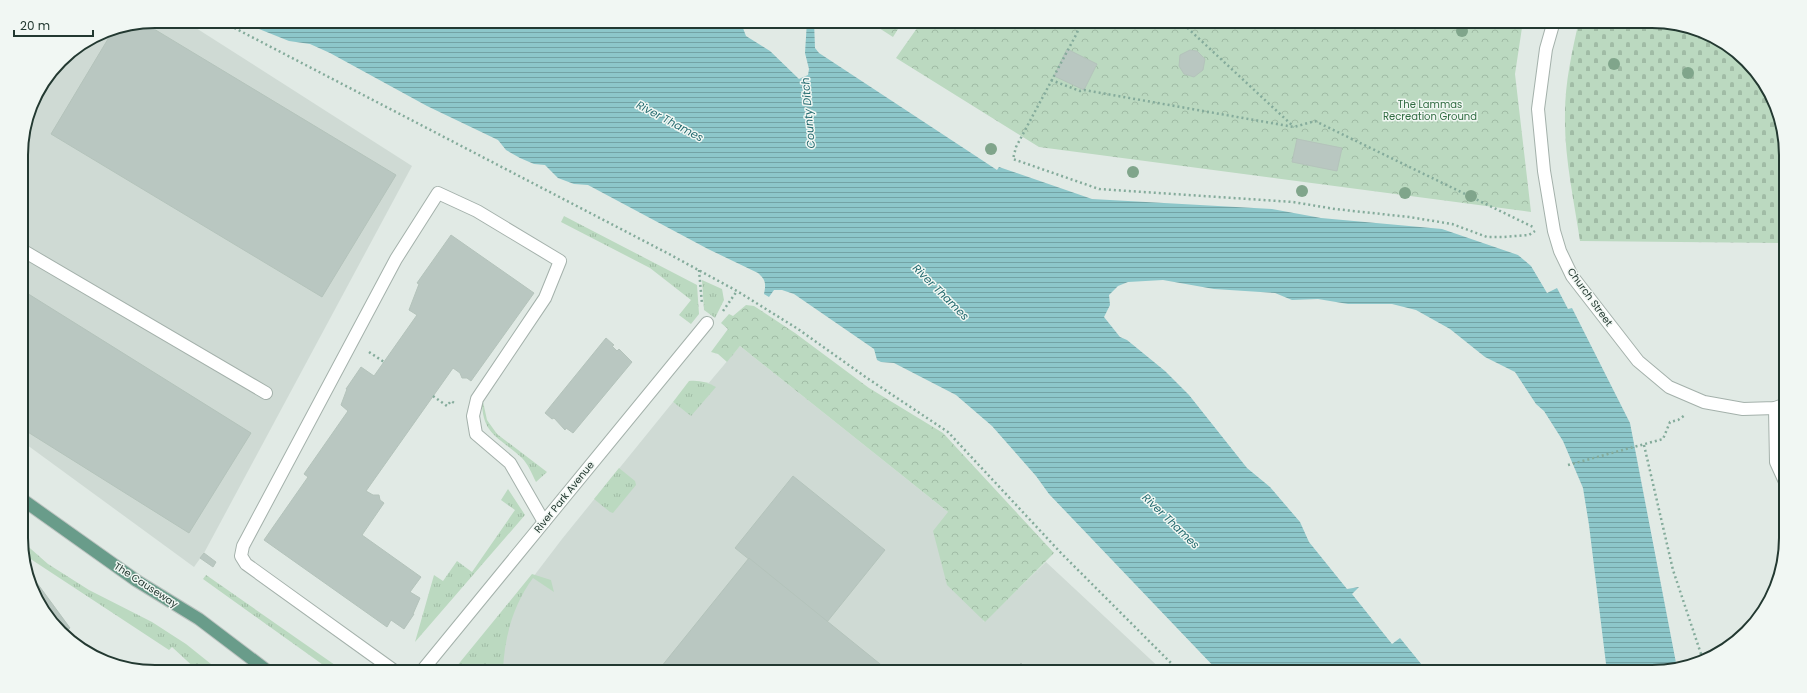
<svg xmlns="http://www.w3.org/2000/svg" width="1807" height="693" font-family="Poppins,sans-serif">
	<defs>
		<pattern id="grass-tufts" width="24" height="20" patternUnits="userSpaceOnUse"><rect width="24" height="20" fill="#bbd9c0"/><path d="M3 7l-1-3M5 7V3M7 7l1-3M15 17l-1-3M17 17v-4M19 17l1-3" fill="none" stroke="#a0bba5"/></pattern>
		<pattern id="forest-crowns" width="20" height="18" patternUnits="userSpaceOnUse"><rect width="20" height="18" fill="#bbd9c0"/><path d="M2 6a3 3 0 1 1 6 0M12 15a3 3 0 1 1 6 0" fill="none" stroke="#a0bba5"/></pattern>
		<pattern id="cemetery-stones" width="16" height="16" patternUnits="userSpaceOnUse"><rect width="16" height="16" fill="#bbd9c0"/><path d="M2 7V4a2 2 0 0 1 4 0v3zM10 15v-3a2 2 0 0 1 4 0v3z" fill="#a0bba5"/></pattern>
		<pattern id="water-rules" width="6" height="5" patternUnits="userSpaceOnUse"><rect width="6" height="5" fill="#8dc7ca"/><path d="M0 2.5h6" fill="none" stroke="#73a3a5"/></pattern>
	</defs>
	<rect width="100%" height="100%" fill="#e1eae5"/>
	<!-- built -->
	<g fill="#cfdad4">
		<polygon points="155,21 185,21 412,166 204,553 194,567 23,442 21,146 35,96 67,55 104,31"/>
		<polygon points="740,346 948,512 984,622 1046,562 1164,672 461,672 562,539 673,402 685,411"/>
	</g>
	<!-- grass -->
	<g fill="url(#grass-tufts)">
		<polygon points="564,216 697,285 699,314 691,324 679,315 691,300 650,268 561,222"/>
		<polygon points="702,280 722,289 724,300 715,318 704,310"/>
		<path d="M 689,381 C 699,380 707,382 716,387 L 691,416 L 673,402 Z"/>
		<path d="M 482,397 L 487,420 L 497,434 L 547,472 L 536,482 C 532,474 528,464 522,458 C 498,436 481,435 482,397 Z"/>
		<polygon points="619,468 635,481 636,485 613,513 610,512 594,499"/>
		<polygon points="508,489 525,515 415,642 434,575 443,581 457,561 472,572 515,510 501,500"/>
		<polygon points="23,542 48,564 89,590 152,622 186,644 221,672 199,672 172,647 169,650 23,554"/>
		<path d="M 532,574 L 551,580 L 554,592 L 533,578 C 513,605 504,638 503,672 L 452,672 Z"/>
		<polygon points="206,575 209,577 345,672 333,672 203,579"/>
	</g>
	<!-- forest -->
	<g fill="url(#forest-crowns)">
		<polygon points="868,21 903,21 893,37"/>
		<polygon points="922,21 1523,21 1515,74 1531,212 1039,147 896,58"/>
		<polygon points="746,305 754,306 795,333 869,388 943,433 1054,553 985,622 947,585 933,531 948,512 740,346 727,362 718,354 711,352 728,329 721,323 729,314 733,316"/>
	</g>
	<!-- cemetery -->
	<path fill="url(#cemetery-stones)" d="M 1579,21 L 1652,21 L 1695,28 L 1726,44 L 1758,73 L 1785,138 L 1785,243 L 1580,241 C 1574,200 1564,156 1565,114 C 1565,83 1572,51 1579,21 Z"/>
	<!-- water -->
	<path fill="url(#water-rules)" d="M 251,21 L 714,21 L 721,25 L 741,23 L 746,36 L 770,51 L 799,79 L 808,75 L 809,69 L 805,53 L 807,21 L 814,21 L 815,48 L 819,53 L 997,170 L 999,167 L 1092,199 L 1272,209 L 1321,218 L 1442,229 L 1518,255 L 1531,266 L 1547,293 L 1557,288 L 1568,309 L 1572,308 L 1630,423 L 1677,668 L 1660,672 L 1607,672 L 1589,525 L 1583,488 L 1563,441 L 1544,411 L 1536,404 L 1515,372 L 1485,357 L 1450,329 L 1416,310 L 1392,304 L 1348,304 L 1318,299 L 1292,300 L 1275,293 L 1214,289 L 1163,280 L 1128,282 L 1118,286 L 1109,295 L 1110,305 L 1104,317 L 1120,337 L 1127,340 L 1165,371 L 1189,395 L 1247,468 L 1270,487 L 1300,522 L 1309,542 L 1347,589 L 1359,587 L 1352,594 L 1392,644 L 1400,638 L 1422,665 L 1432,672 L 1219,672 L 1049,494 L 1036,476 L 992,426 L 956,395 L 894,363 L 881,362 L 877,360 L 874,349 L 794,294 L 782,290 L 774,290 L 769,297 L 764,294 C 766,284 766,280 758,273 L 708,249 L 588,185 L 574,184 L 558,178 L 545,165 L 534,164 L 520,158 L 506,150 L 498,140 L 427,106 L 330,53 L 310,44 L 289,41 L 259,29 Z"/>
	<!-- building -->
	<g fill="#b9c7c1" stroke="#b4c3bb">
		<polygon points="144,23 396,175 322,297 51,134 114,29"/>
		<polygon points="1067,49 1097,64 1084,90 1054,76"/>
		<polygon points="1190,50 1197,51 1205,59 1203,70 1194,77 1184,74 1179,66 1180,55"/>
		<polygon points="1297,139 1342,148 1337,171 1292,162"/>
		<polygon points="451,235 534,293 471,381 467,378 462,378 460,373 453,368 366,491 373,495 379,495 380,500 384,503 362,535 421,577 410,592 420,598 413,614 414,614 404,629 391,620 387,627 264,540 308,477 304,474 348,411 341,405 347,389 346,389 361,367 374,376 417,315 409,310 419,284 417,283"/>
		<polygon points="22,290 251,433 189,533 23,429"/>
		<polygon points="606,338 614,345 612,346 617,351 619,349 632,362 573,433 566,428 565,430 554,418 552,419 545,413"/>
		<polygon points="793,476 885,550 827,622 735,548"/>
		<polygon points="204,553 216,562 213,567 200,558"/>
		<polygon points="749,558 885,668 882,672 657,672"/>
		<polygon points="26,568 70,628 64,633 54,626"/>
		<polygon points="76,636 84,646 72,638"/>
		<polygon points="1021,663 1030,672 1012,672"/>
	</g>
	<g fill="none" stroke-linecap="round" stroke-linejoin="round">
		<!-- service casing -->
		<g stroke="#a4b1ab" stroke-width="14">
			<g id="service">
				<polyline points="22,250 266,393"/>
				<polyline points="396,672 246,564 241,556 243,546 396,259 438,193 477,211 560,261 545,298 477,399 473,416 476,434 510,463 544,522"/>
			</g>
		</g>
		<!-- minor casing -->
		<g stroke="#a4b1ab" stroke-width="14">
			<g id="minor">
				<polyline points="1554,21 1546,49 1538,109 1544,171 1554,231 1560,251 1572,276 1638,361 1669,387 1704,402 1743,409 1775,408 1786,404"/>
				<polyline points="1775,408 1776,462 1786,484"/>
				<polyline points="421,672 707,323"/>
			</g>
		</g>
		<!-- primary casing -->
		<g stroke="#bdc4c1" stroke-width="14">
			<polyline id="primary" points="23,500 137,581 199,619 269,672"/>
		</g>
		<!-- path -->
		<g stroke="#84ab9b" stroke-width="2.5" stroke-dasharray="2 3" stroke-linecap="butt">
			<polyline points="221,21 669,254 737,291 798,329 867,378 948,432 1061,553 1180,672"/>
			<polyline points="1080,21 1077,33 1016,147 1013,159 1099,189 1293,202 1335,209 1409,217 1452,224 1487,237 1503,237 1529,235 1535,231"/>
			<polyline points="1180,21 1294,127"/>
			<polyline points="1051,80 1080,91 1084,90 1294,127 1315,121 1533,227"/>
			<polyline points="699,270 702,304"/>
			<polyline points="723,311 737,291"/>
			<polyline points="369,352 384,362"/>
			<polyline points="433,396 447,406 451,401 456,404"/>
			<polyline points="1644,445 1673,570 1703,660"/>
			<polyline points="1568,465 1663,439 1670,422 1678,420 1685,415"/>
		</g>
		<!-- service -->
		<use href="#service" stroke="#fff" stroke-width="12"/>
		<!-- minor -->
		<use href="#minor" stroke="#fff" stroke-width="12"/>
		<!-- primary -->
		<use href="#primary" stroke="#699c8a" stroke-width="12"/>
	</g>
	<!-- trees -->
	<g fill="#80a58b">
		<circle cx="1462" cy="31" r="6"/>
		<circle cx="1614" cy="64" r="6"/>
		<circle cx="1688" cy="73" r="6"/>
		<circle cx="991" cy="149" r="6"/>
		<circle cx="1133" cy="172" r="6"/>
		<circle cx="1302" cy="191" r="6"/>
		<circle cx="1405" cy="193" r="6"/>
		<circle cx="1471" cy="196" r="6"/>
	</g>
	<g text-anchor="middle" dominant-baseline="central" stroke-width="3" stroke-linejoin="round" paint-order="stroke">
		<!-- park labels -->
		<g font-size="10" fill="#316c42" stroke="#f1f7f3">
			<text x="1430" y="104">The Lammas<tspan x="1430" dy="12">Recreation Ground</tspan></text>
		</g>
		<!-- street labels -->
		<g font-size="10" fill="#233931" stroke="#f1f7f3">
			<text transform="translate(1590 297) rotate(54)">Church Street</text>
			<text transform="translate(564 497) rotate(-51)">River Park Avenue</text>
			<text transform="translate(146 585) rotate(33)">The Causeway</text>
		</g>
		<!-- water labels -->
		<g font-size="11" font-style="italic" fill="#236a6f" stroke="#f1f7f3">
			<text transform="translate(808 113) rotate(-95)">County Ditch</text>
			<text transform="translate(670 121) rotate(28)">River Thames</text>
			<text transform="translate(941 292) rotate(45)">River Thames</text>
			<text transform="translate(1171 521) rotate(44)">River Thames</text>
		</g>
	</g>
	<!-- crop -->
	<path d="M0 0H1807V693H0ZM155 28H1652A127 127 0 0 1 1779 155V538A127 127 0 0 1 1652 665H155A127 127 0 0 1 28 538V155A127 127 0 0 1 155 28Z" fill="#f1f7f3" fill-rule="evenodd"/>
	<path fill="none" stroke="#233931" stroke-width="2" d="M155 28H1652A127 127 0 0 1 1779 155V538A127 127 0 0 1 1652 665H155A127 127 0 0 1 28 538V155A127 127 0 0 1 155 28Z"/>
	<!-- scale -->
	<path d="M14 30v6h79v-6" fill="none" stroke="#233931" stroke-width="2"/>
	<text x="20" y="30" font-size="12" fill="#233931" stroke="#f1f7f3" stroke-width="3" paint-order="stroke">20 m</text>
</svg>
